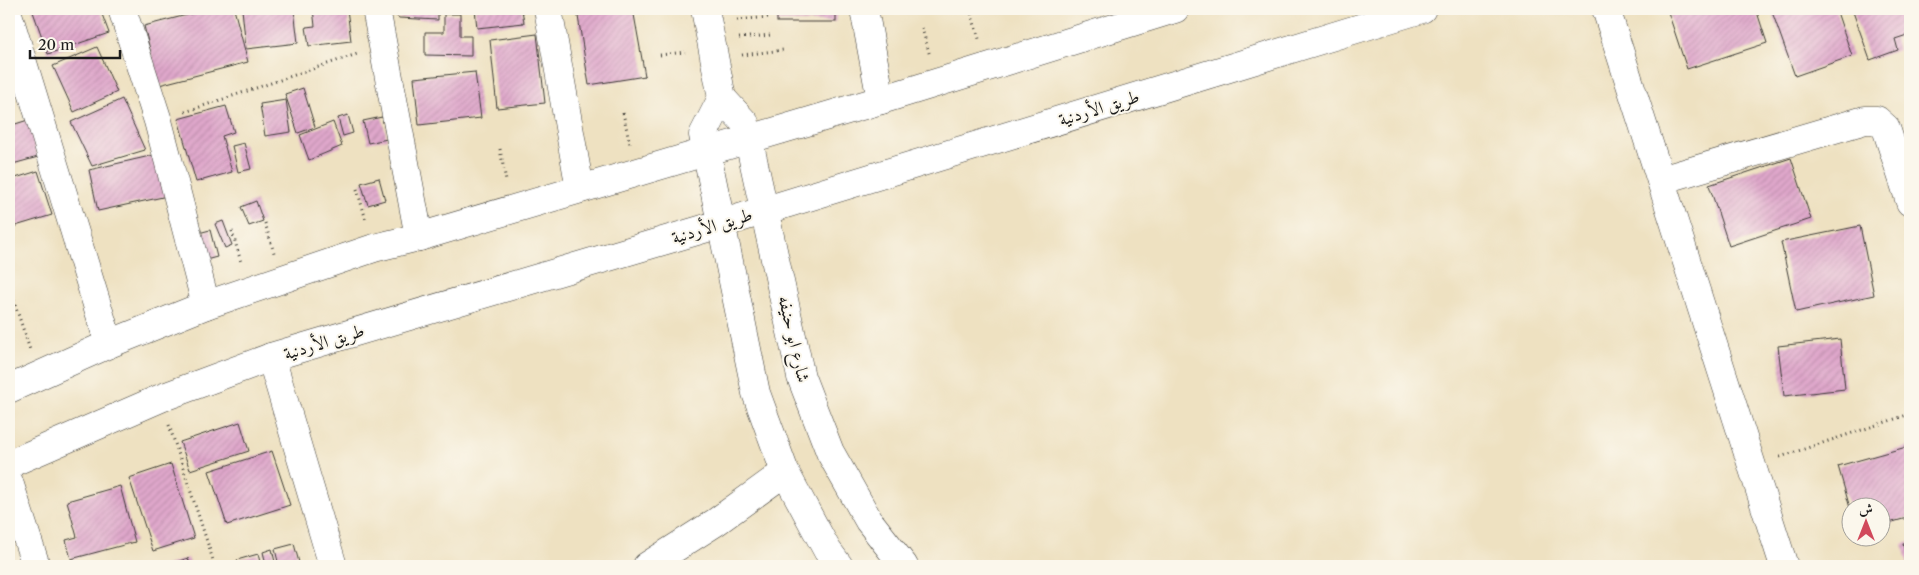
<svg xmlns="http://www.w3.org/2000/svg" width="1919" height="575" font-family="'Libre Caslon Text',Amiri,serif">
	<defs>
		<pattern id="building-hatch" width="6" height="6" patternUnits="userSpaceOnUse" patternTransform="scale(1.25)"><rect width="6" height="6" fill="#dfa7cb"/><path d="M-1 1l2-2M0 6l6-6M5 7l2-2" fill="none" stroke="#bf8fae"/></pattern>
	</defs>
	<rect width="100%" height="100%" fill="#fbf7ec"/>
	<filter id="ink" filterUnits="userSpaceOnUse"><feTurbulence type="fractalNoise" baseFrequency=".02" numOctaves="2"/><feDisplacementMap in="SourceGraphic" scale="10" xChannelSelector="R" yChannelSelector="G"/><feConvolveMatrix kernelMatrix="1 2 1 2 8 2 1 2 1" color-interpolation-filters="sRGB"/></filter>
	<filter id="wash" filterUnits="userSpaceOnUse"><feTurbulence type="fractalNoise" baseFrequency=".0096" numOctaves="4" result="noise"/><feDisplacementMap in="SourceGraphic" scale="20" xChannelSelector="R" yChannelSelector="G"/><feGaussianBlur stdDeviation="1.12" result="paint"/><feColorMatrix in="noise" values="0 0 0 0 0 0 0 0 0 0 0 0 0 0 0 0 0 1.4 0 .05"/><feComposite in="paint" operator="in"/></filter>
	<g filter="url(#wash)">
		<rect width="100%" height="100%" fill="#eee1c1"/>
		<g id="blocks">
			<!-- building -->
			<g fill="url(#building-hatch)">
				<polygon points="32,9 100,9 109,33 48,54"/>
				<polygon points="210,9 234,9 248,62 159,85 144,26"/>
				<polygon points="242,9 294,9 298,43 246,49"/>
				<polygon points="313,9 347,9 351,41 309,46 306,27 315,26"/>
				<polygon points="388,9 438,9 438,20 399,18"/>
				<polygon points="475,9 522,9 524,23 477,28"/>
				<polygon points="586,9 633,9 645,76 589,85 577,10"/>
				<rect x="777" y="9" width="59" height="13"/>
				<polygon points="1667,9 1756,9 1767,43 1687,69"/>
				<polygon points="1771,9 1836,9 1852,56 1795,76"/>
				<polygon points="1852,9 1910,9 1910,34 1895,39 1898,50 1870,60"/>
				<polygon points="444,14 460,14 460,36 471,36 471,56 425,55 425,32 444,32"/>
				<polygon points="537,34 545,103 497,108 490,40"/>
				<polygon points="97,47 117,92 74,112 53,66"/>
				<polygon points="475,72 481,118 419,125 414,78"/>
				<polygon points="303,88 315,127 298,133 285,94"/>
				<polygon points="122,99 145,150 92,166 71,122"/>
				<polygon points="286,100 291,132 265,136 260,104"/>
				<polygon points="226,106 234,132 222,136 232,172 196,182 178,119"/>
				<polygon points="348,115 353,133 343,136 338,118"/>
				<polygon points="382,117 387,139 368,143 363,121"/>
				<polygon points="28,120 38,157 9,165 9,126"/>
				<polygon points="333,122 342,146 309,160 300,135"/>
				<polygon points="244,143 251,169 238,172 232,146"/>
				<polygon points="163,153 172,195 98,211 89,170"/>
				<polygon points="1791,158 1811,219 1729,246 1709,185"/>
				<polygon points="38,171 52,215 9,228 9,180"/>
				<polygon points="379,178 385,200 368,205 361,183"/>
				<polygon points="256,201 263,221 249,226 241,207"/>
				<polygon points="223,221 232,245 225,248 215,224"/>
				<polygon points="1860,226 1874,295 1796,312 1781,242"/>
				<polygon points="210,230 217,257 198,262 191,235"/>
				<polygon points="1840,339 1845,389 1784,396 1778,346"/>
				<polygon points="240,422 249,451 190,470 180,442"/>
				<polygon points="1910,446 1910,517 1882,525 1882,508 1850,508 1838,466"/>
				<polygon points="272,451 290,505 227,525 209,471"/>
				<polygon points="171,464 194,538 153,551 129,478"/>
				<polygon points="120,486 135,542 71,559 66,540 77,537 67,501"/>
				<polygon points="1910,542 1910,566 1908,566 1903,544"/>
				<polygon points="294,544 300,566 279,566 275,549"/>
				<polygon points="272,549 275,562 266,564 263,552"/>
				<polygon points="258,554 261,566 239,566 237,560"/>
				<polygon points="188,558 191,566 164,566"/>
			</g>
		</g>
	</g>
	<g filter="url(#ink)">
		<use href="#blocks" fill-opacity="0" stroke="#3c3a35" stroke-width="1"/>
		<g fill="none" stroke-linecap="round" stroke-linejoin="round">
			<!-- minor casing -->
			<g stroke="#3c3a35" stroke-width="29">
				<g id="minor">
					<polyline points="122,9 158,121 206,305"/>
					<polyline points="376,9 419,237"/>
					<polyline points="548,9 580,189"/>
					<polyline points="705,9 722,98 745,123 801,377 830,452 869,521 904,566"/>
					<polyline points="864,9 881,100"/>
					<polyline points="1606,9 1784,566"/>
					<polyline points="9,17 109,344"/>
					<polyline points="722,98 703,135 756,393 785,472 827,550 839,566"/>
					<polyline points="1661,180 1865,120 1877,120 1886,128 1910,202"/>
					<polyline points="271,357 333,566"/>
					<polyline points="9,389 109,344 206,305 374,248 419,237 881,100 1175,9"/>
					<polyline points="9,464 161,398 271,357 717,225 1422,9"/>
					<polyline points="9,482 36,566"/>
					<polyline points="647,566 716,522 785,472"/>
				</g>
			</g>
			<!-- path -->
			<g stroke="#3c3a35" stroke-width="3" stroke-dasharray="1 4" stroke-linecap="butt">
				<polyline points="970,9 979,39"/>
				<polyline points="737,20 769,17"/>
				<polyline points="922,28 930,56"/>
				<polyline points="739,38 771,35"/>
				<polyline points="660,55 685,52"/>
				<polyline points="742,55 783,50"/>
				<polyline points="185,112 357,54"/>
				<polyline points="623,113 630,144"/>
				<polyline points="500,149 506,181"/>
				<polyline points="357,189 366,220"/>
				<polyline points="265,223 274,253"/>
				<polyline points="232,231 241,262"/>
				<polyline points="9,286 30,350"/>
				<polyline points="169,425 215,566"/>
				<polyline points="1780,457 1910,414"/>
			</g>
			<!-- minor -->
			<use href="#minor" stroke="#fff" stroke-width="28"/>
		</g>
	</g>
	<g text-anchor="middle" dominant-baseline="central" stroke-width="4" stroke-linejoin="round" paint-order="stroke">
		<!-- street labels -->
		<g font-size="18" fill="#1c1c1c" stroke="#fbf7ec">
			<text transform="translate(1099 108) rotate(-17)">طريق الأردنية</text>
			<text transform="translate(712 226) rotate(-17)">طريق الأردنية</text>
			<text transform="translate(794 339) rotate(77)">شارع ابو حنيفه</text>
			<text transform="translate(324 342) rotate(-17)">طريق الأردنية</text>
		</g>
	</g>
	<!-- margin -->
	<rect width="1919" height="575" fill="none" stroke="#fbf7ec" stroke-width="30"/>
	<!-- north arrow -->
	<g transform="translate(1866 522)"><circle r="24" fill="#fbf7ec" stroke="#a29f99"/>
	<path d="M0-4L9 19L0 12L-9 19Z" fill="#d1495b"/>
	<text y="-8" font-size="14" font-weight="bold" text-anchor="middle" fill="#1c1c1c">ش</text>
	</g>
	<!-- scale -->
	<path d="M30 50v8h90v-8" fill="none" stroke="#1c1c1c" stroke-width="2.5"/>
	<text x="38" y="50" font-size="15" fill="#1c1c1c" stroke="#fbf7ec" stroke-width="4" paint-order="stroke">20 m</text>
</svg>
